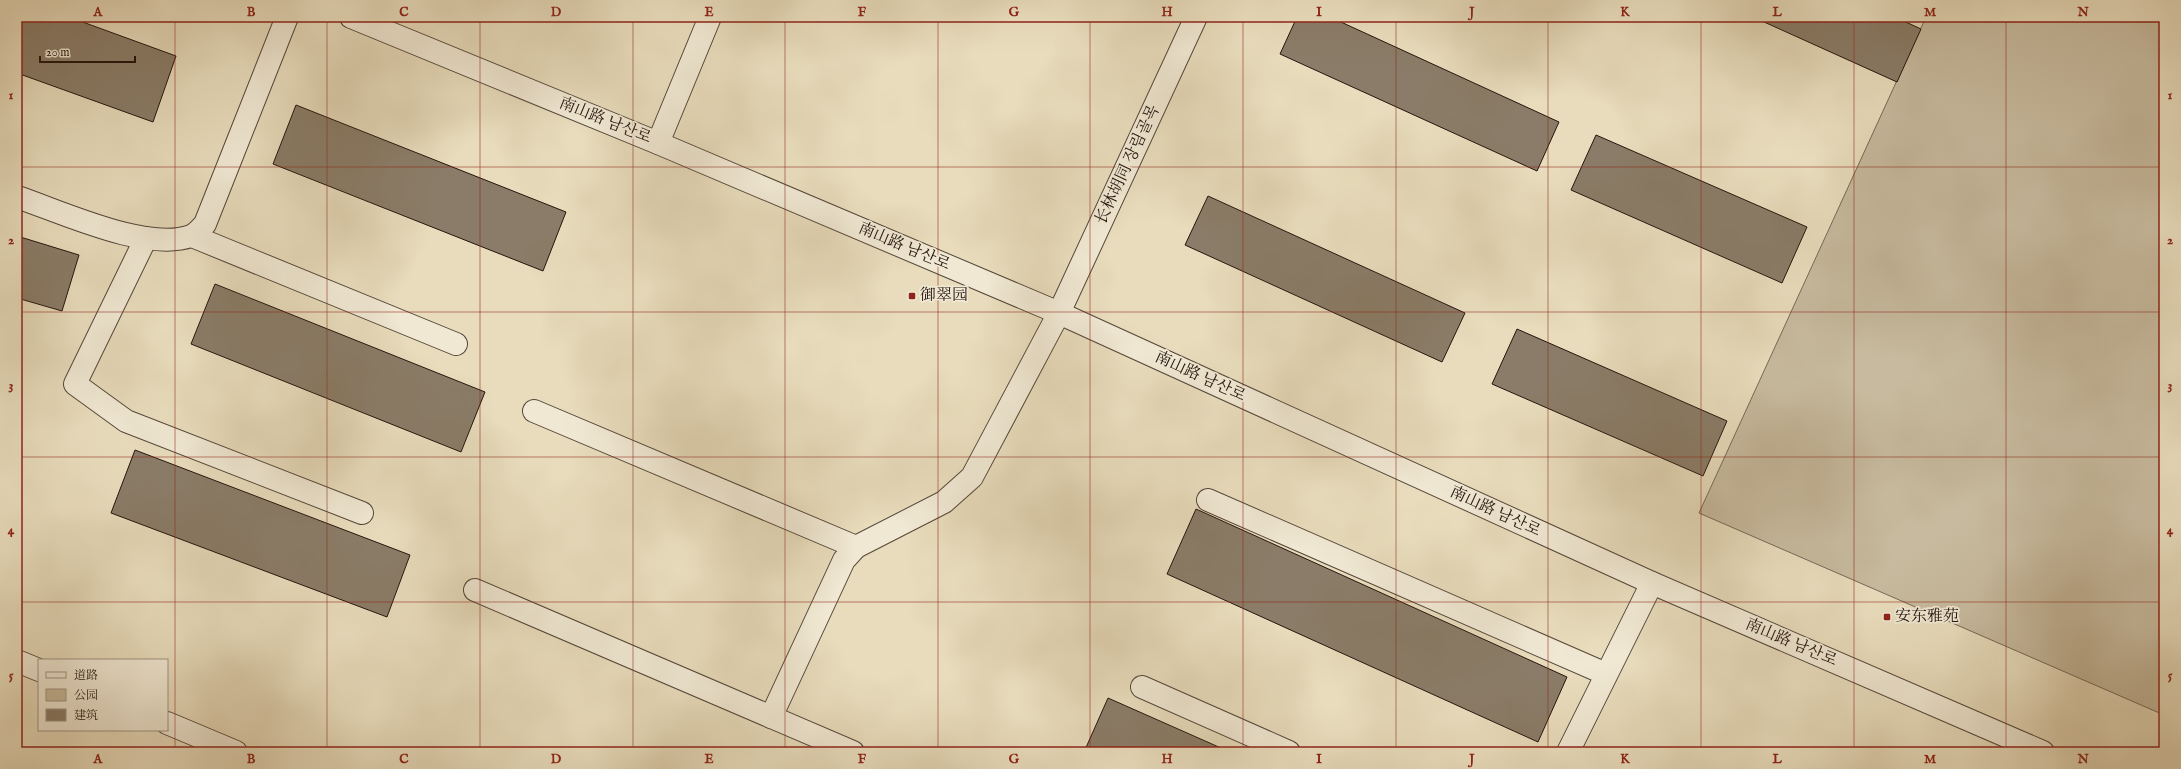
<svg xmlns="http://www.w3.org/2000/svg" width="2181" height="769" font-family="'IM FELL English','Noto Serif SC','Noto Serif KR',serif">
	<rect width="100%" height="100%" fill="#e8dcbc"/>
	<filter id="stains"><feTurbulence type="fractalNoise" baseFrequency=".005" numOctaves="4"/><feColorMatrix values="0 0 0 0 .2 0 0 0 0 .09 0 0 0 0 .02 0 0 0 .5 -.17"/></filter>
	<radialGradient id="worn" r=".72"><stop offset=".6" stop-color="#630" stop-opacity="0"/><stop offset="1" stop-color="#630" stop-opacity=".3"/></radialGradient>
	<!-- green -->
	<polygon fill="#c7ba9e" stroke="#766856" points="1926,17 2164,17 2164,715 1699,513"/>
	<!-- building -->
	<g fill="#8a7c68" stroke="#24150e">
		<polygon points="17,17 69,17 176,56 153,122 17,73"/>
		<polygon points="1297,17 1330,17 1559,122 1537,171 1280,54"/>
		<polygon points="1753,17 1895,17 1921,29 1897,82"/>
		<polygon points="296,105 566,212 543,271 273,164"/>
		<polygon points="1596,135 1807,227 1782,283 1571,190"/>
		<polygon points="1208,196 1465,313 1442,362 1185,245"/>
		<polygon points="17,236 79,255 62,311 17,298"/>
		<polygon points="215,284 485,392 461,452 191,344"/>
		<polygon points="1517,329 1727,421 1703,476 1492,384"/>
		<polygon points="135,450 410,555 387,617 111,513"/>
		<polygon points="1196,509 1567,677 1538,742 1167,574"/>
		<polygon points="1108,698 1230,752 1084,752"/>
	</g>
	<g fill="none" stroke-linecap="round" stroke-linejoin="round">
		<!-- minor casing -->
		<g stroke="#55473a" stroke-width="24">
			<g id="minor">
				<polyline points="351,17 658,143 1059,313 1652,583 2043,752"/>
				<polyline points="658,143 710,17"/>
				<path d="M 17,197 C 62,212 146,252 191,236 C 196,234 201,228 205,224 L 287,17"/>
				<polyline points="192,236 456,344"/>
				<polyline points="146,238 75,384 126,421 362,513"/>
				<polyline points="534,411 856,547"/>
				<polyline points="1208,500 1606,674"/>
				<polyline points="475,590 853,752"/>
				<polyline points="17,661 39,670"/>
				<polyline points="1142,687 1289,752"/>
				<polyline points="771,717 844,560 856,547 944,502 972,477 1059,313 1196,17"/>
				<polyline points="167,723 236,752"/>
				<polyline points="1568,752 1652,583"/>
			</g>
		</g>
		<!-- minor -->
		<use href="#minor" stroke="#f0e8d3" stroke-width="22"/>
	</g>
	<!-- grid -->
	<path fill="none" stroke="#8f2418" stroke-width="1" stroke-opacity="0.55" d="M 175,17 L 175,752M 327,17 L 327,752M 480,17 L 480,752M 633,17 L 633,752M 785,17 L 785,752M 938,17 L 938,752M 1090,17 L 1090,752M 1243,17 L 1243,752M 1396,17 L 1396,752M 1548,17 L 1548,752M 1701,17 L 1701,752M 1854,17 L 1854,752M 2006,17 L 2006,752M 17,167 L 2164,167M 17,312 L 2164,312M 17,457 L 2164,457M 17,602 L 2164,602"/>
	<!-- markers -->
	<g fill="#8f2418" stroke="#f0e8d3" stroke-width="1.5">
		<rect x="908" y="292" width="8" height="8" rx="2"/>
		<rect x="1883" y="613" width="8" height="8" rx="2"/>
	</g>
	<g text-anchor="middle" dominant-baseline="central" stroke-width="3.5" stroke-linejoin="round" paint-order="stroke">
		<!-- street labels -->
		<g font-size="16" fill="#24150e" stroke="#f0e8d3">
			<text transform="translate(605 121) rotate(22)">南山路 남산로</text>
			<text transform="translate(1128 165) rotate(-65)">长林胡同 장림골목</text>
			<text transform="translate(904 247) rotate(23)">南山路 남산로</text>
			<text transform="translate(1200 377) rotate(25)">南山路 남산로</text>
			<text transform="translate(1495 512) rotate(25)">南山路 남산로</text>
			<text transform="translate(1791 643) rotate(23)">南山路 남산로</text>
		</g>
		<!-- poi labels -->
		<g font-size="16" fill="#24150e" stroke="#f0e8d3" text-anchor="start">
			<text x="920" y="296">御翠园</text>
			<text x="1895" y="617">安东雅苑</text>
		</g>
	</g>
	<!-- margin -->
	<rect width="2181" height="769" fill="none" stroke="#e8dcbc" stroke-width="44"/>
	<!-- legend -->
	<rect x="38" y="659" width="130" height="72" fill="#f0e8d3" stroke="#9e9484"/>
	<rect x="46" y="672" width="20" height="6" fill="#f0e8d3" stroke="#9e9484"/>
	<text x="74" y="679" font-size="12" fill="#24150e">道路</text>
	<rect x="46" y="689" width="20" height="12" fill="#c7ba9e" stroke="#9e9484"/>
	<text x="74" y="699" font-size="12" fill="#24150e">公园</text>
	<rect x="46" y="709" width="20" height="12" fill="#8a7c68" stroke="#9e9484"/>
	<text x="74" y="719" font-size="12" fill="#24150e">建筑</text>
	<!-- scale -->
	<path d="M40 56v6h95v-6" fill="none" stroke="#24150e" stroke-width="2"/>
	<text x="46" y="56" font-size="12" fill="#24150e" stroke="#f0e8d3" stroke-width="3" paint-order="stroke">20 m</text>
	<rect x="22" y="22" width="2137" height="725" fill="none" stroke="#8f2418" stroke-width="1.5"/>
	<g font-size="13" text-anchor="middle" font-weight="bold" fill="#8f2418">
		<text x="98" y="16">A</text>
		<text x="251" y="16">B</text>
		<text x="404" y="16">C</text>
		<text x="556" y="16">D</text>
		<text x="709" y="16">E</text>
		<text x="862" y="16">F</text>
		<text x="1014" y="16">G</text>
		<text x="1167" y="16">H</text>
		<text x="1319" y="16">I</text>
		<text x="1472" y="16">J</text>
		<text x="1625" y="16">K</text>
		<text x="1777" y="16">L</text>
		<text x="1930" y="16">M</text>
		<text x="2083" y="16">N</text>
		<text x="11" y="99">1</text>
		<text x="2170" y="99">1</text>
		<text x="11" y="244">2</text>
		<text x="2170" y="244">2</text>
		<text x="11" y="389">3</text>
		<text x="2170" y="389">3</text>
		<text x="11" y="534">4</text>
		<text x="2170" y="534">4</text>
		<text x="11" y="679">5</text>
		<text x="2170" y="679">5</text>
		<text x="98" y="763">A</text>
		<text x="251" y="763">B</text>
		<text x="404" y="763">C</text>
		<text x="556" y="763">D</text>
		<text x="709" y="763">E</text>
		<text x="862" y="763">F</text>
		<text x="1014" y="763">G</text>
		<text x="1167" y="763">H</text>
		<text x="1319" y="763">I</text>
		<text x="1472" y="763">J</text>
		<text x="1625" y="763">K</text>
		<text x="1777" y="763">L</text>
		<text x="1930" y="763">M</text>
		<text x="2083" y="763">N</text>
	</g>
	<rect width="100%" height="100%" filter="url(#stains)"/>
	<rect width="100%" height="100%" fill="url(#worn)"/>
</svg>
